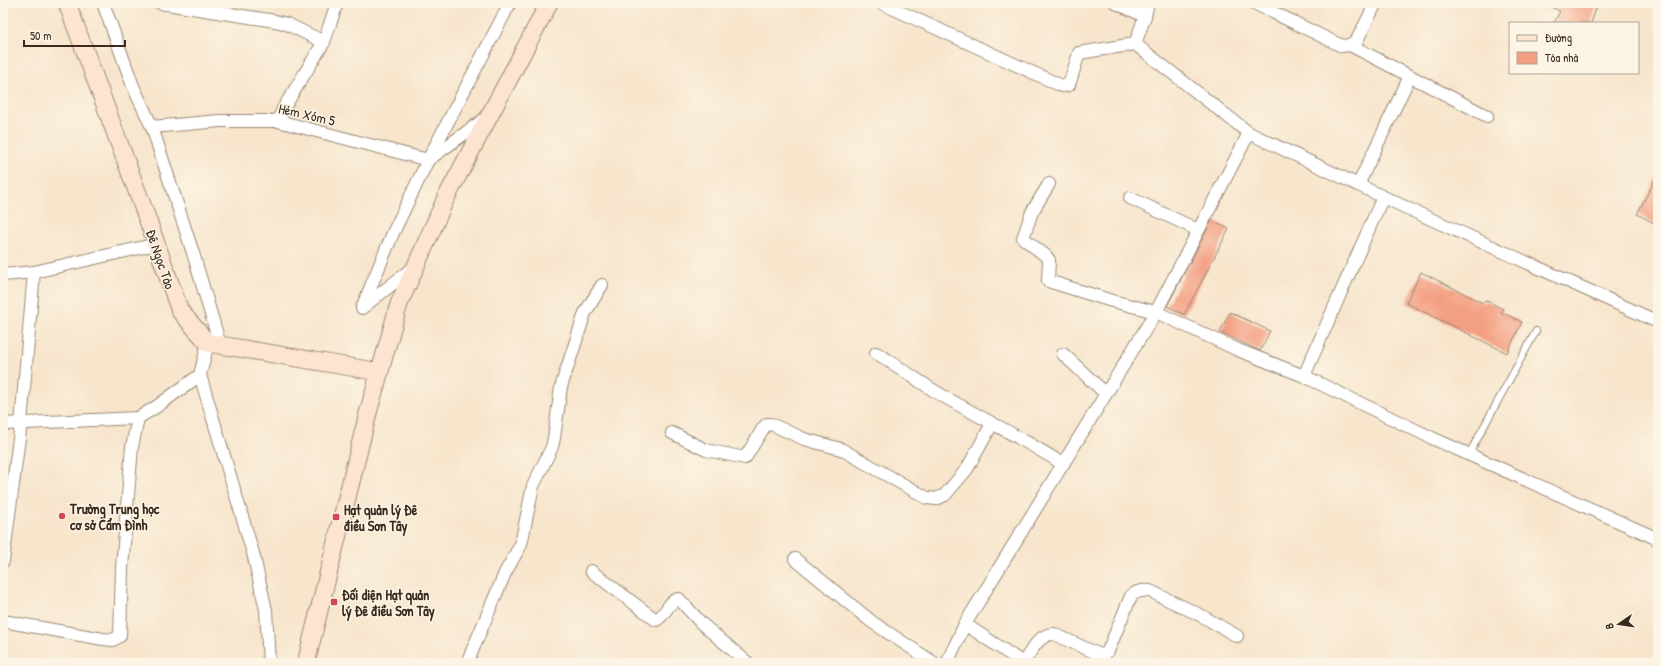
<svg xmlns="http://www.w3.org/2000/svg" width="1661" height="666" font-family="'Patrick Hand',sans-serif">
	<rect width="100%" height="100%" fill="#fcf5e5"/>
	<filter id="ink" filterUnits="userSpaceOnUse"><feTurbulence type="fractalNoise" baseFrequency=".025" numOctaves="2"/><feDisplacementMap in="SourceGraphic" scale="8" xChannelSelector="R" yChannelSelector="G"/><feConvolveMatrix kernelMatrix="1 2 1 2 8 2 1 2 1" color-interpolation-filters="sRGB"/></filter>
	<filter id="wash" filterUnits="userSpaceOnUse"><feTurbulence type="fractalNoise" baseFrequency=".012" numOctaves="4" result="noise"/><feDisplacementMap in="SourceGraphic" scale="16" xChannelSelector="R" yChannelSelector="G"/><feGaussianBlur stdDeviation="0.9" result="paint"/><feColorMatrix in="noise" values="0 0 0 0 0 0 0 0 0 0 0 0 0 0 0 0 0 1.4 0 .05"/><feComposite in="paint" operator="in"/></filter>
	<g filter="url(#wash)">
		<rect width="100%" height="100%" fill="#f7e5cc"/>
		<g id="blocks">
			<!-- building -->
			<g fill="#f39f81">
				<polygon points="1541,3 1598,3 1591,23 1554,23 1560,11"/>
				<polygon points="1658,174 1658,225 1637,214"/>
				<polygon points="1212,220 1229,229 1184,315 1167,306"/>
				<polygon points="1421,272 1483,303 1485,300 1503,309 1501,312 1522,322 1507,353 1406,303"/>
				<polygon points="1230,312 1270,331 1260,351 1220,332"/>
			</g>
		</g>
	</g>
	<g filter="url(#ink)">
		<use href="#blocks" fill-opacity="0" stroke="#998875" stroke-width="1"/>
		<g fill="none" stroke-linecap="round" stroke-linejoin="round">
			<!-- lane casing -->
			<g stroke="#998875" stroke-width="8">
				<polyline id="lane" points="1469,454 1536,331"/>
			</g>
			<!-- street casing -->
			<g stroke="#998875" stroke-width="14">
				<g id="street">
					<polyline points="103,3 133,86 152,127 193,253 220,345"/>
					<polyline points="160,3 275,21 287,24 324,42"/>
					<polyline points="881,3 1062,86 1069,85 1079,53 1135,44"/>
					<polyline points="1116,3 1145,16"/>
					<polyline points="1148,3 1145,16 1135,44 1249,133 1411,210 1658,322"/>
					<polyline points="1254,3 1342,46 1350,45 1357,40 1376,3"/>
					<polyline points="1350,45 1487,116"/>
					<polyline points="278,121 283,109 324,42 337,3"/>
					<polyline points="152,127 220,121 278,121 428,160 486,118"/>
					<polyline points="1049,184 1032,212 1023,238 1046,256 1049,260 1048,281 1112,301 1156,312 1238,350 1304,376 1432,438 1658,539"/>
					<polyline points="1358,185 1410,76"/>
					<polyline points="1130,198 1198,230"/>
					<polyline points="34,272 157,244"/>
					<polyline points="3,275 34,272 21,423 3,561"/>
					<polyline points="363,307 413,268"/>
					<polyline points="362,308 393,233 428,160 510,3"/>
					<polyline points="208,343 200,375 253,553 266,610 269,663"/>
					<path d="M 876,353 C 899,366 920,383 943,396 C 983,419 1024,439 1063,464"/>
					<polyline points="1063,354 1106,394"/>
					<polyline points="1304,376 1383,197"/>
					<polyline points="3,424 138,418"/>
					<polyline points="672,433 706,450 745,458 764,427 767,424 771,424 804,439 841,449 927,498 936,499 945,495 967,469 992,424"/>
					<polyline points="795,559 872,622 934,663"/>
					<path d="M 591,571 L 656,620 C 666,616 667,601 679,599 L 702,624 L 748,663"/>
					<polyline points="3,621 103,639 113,640 120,636 122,568 132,447 138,418 156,407 200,375"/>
					<polyline points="965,624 1023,663"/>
					<polyline points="467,663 505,573 521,544 533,486 552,447 554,438 561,387 585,313 602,285"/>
					<polyline points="947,663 965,624 1156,312 1249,133"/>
					<path d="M 1023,663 C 1031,652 1039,633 1054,634 L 1098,654 L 1104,655 L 1108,651 L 1131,596 C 1136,591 1143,590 1150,591 L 1202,616 L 1237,636"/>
				</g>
			</g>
			<!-- secondary casing -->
			<g stroke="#998875" stroke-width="19">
				<g id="secondary">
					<polyline points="67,3 150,226 180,311 208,343 380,372"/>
					<polyline points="306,663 368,413 399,304 446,198 549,3"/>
				</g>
			</g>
			<!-- lane -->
			<use href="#lane" stroke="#fff" stroke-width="6"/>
			<!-- street -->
			<use href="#street" stroke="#fff" stroke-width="12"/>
			<!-- secondary -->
			<use href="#secondary" stroke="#fde4d1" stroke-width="17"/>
		</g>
	</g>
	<!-- markers -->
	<g fill="#d1495b" stroke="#fcf5e5" stroke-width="1.5">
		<circle cx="62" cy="516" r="4"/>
		<rect x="332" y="513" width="8" height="8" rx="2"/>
		<rect x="330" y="598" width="8" height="8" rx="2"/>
	</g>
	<g text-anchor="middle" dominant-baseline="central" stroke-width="3" stroke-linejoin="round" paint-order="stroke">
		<!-- street labels -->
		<g font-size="14" fill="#3b2a1e" stroke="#fcf5e5">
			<text transform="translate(307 114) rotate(13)">Hẻm Xóm 5</text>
			<text transform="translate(161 259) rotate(71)">Đê Ngọc Tảo</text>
		</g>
		<!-- poi labels -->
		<g font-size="14" font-weight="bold" fill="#3b2a1e" stroke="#fcf5e5" text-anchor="start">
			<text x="70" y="508">Trường Trung học<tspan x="70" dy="16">cơ sở Cẩm Đình</tspan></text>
			<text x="344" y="509">Hạt quản lý Đê<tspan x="344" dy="16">điều Sơn Tây</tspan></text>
			<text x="342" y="594">Đối diện Hạt quản<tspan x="342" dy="16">lý Đê điều Sơn Tây</tspan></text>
		</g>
	</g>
	<!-- margin -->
	<rect width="1661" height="666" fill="none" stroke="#fcf5e5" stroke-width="16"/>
	<!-- legend -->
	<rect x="1509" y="22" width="130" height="52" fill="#fcf5e5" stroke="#afa495"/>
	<rect x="1517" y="35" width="20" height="6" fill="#fde4d1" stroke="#afa495"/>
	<text x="1545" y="42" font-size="12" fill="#3b2a1e">Đường</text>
	<rect x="1517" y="52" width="20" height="12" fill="#f39f81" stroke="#afa495"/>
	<text x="1545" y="62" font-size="12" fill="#3b2a1e">Tòa nhà</text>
	<!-- north arrow -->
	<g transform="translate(1619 624) rotate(257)" stroke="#fcf5e5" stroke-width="3" paint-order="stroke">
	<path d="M0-3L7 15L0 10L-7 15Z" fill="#3b2a1e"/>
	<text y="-6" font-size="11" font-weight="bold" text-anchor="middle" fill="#3b2a1e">B</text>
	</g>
	<!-- scale -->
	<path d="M24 40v6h101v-6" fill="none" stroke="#3b2a1e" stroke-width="2"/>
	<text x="30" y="40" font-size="12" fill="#3b2a1e" stroke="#fcf5e5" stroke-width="3" paint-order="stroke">50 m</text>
</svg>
